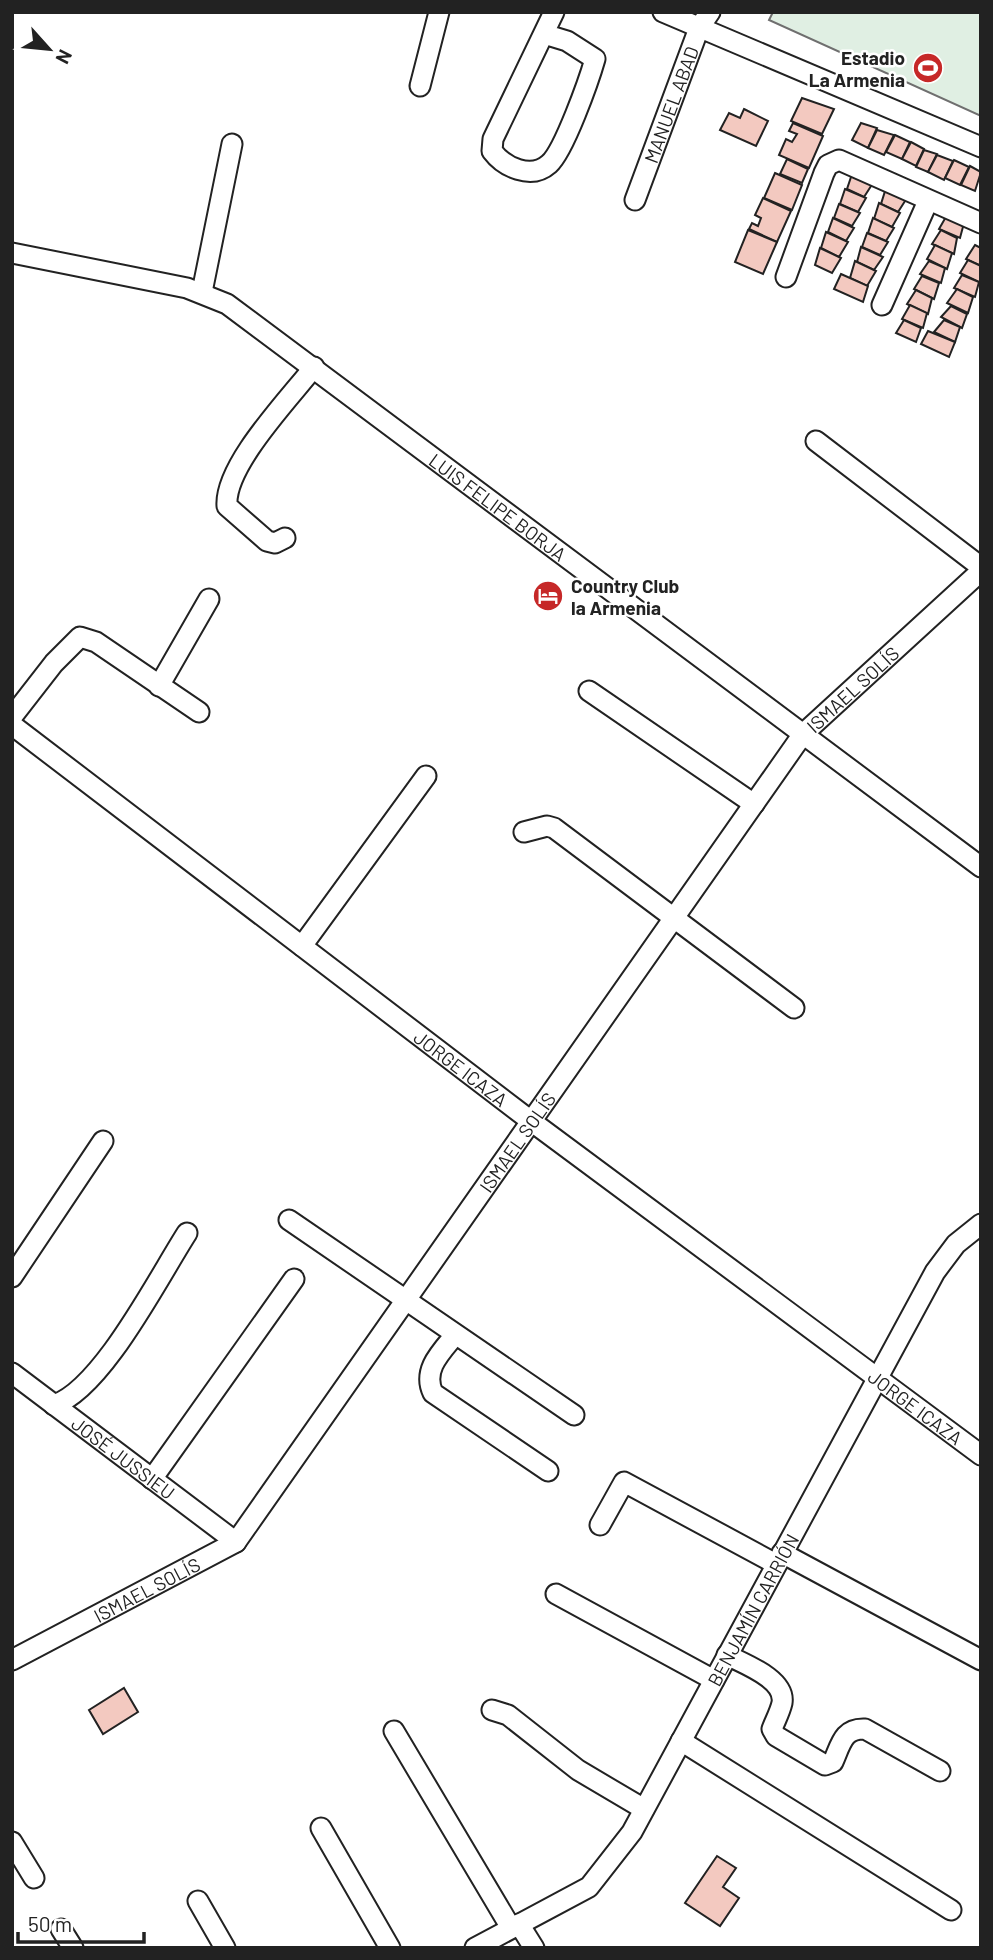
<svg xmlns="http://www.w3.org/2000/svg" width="993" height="1960" font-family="Barlow,sans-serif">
	<rect width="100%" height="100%" fill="#fff"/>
	<!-- green -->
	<polygon fill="#e0efe3" stroke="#6f6f6f" stroke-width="2" points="773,12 981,12 981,116 769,20"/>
	<!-- building -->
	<g fill="#f3c9c0" stroke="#222" stroke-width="2">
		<polygon points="802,98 834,109 822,134 791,121"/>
		<polygon points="744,109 768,121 756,146 720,130 729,113 740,118"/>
		<polygon points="793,123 823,136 809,168 779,155 786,139 792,142 797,134 789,131"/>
		<polygon points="861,123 877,128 868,148 852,140"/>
		<polygon points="877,130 894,135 884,155 868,148"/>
		<polygon points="895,135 910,142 902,159 886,152"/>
		<polygon points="911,142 924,149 916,166 902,159"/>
		<polygon points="924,150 937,154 928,172 916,167"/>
		<polygon points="937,155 953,161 944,180 928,172"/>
		<polygon points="787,159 808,169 802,183 780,174"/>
		<polygon points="954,160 969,167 960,185 945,178"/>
		<polygon points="970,166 981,172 975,191 961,185"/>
		<polygon points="775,173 802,185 792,210 764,198"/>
		<polygon points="852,174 873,183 864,197 847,189"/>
		<polygon points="886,188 907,198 898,212 881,204"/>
		<polygon points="845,189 866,198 858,212 840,204"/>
		<polygon points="763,198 791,211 777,242 749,229 752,223 758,226 761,218 755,215"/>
		<polygon points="879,203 900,213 892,227 874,219"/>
		<polygon points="839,204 860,213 852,226 834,218"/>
		<polygon points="947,215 964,223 960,238 939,229"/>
		<polygon points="833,218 854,228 846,241 828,232"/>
		<polygon points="873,218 894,228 886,241 868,233"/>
		<polygon points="748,230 777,242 763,274 735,262"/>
		<polygon points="941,230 957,238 954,254 932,244"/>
		<polygon points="826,232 848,242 839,257 821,248"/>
		<polygon points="867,233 888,242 880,255 862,247"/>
		<polygon points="935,245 952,253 947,269 927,259"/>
		<polygon points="975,245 981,248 981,266 966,259"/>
		<polygon points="861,247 883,257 874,270 857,262"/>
		<polygon points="820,248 841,258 832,273 815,265"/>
		<polygon points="968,260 981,266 981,283 960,273"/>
		<polygon points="855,261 876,271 867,286 850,278"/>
		<polygon points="929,261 945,268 941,283 920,274"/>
		<polygon points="841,274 868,286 863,302 834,289"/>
		<polygon points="962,275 979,282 975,297 954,288"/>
		<polygon points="922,276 939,283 934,299 914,289"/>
		<polygon points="957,289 973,297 968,313 947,303"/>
		<polygon points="916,290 932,298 928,314 907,304"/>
		<polygon points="910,305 927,313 923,328 902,319"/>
		<polygon points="951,306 967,314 962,328 941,317"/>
		<polygon points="904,320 921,328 916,342 896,333"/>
		<polygon points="944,320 960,327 955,342 934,332"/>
		<polygon points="928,331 955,342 949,357 921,344"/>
		<polygon points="124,1688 138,1712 103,1734 89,1710"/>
		<polygon points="717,1856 736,1868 723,1887 739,1898 720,1926 685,1903"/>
	</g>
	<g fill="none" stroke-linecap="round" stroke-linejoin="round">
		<!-- minor casing -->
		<g stroke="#222" stroke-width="23">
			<g id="minor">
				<polyline points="663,12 981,147"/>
				<path d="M 544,34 L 567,41 L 595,59 C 589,80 564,151 549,164 C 531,180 504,167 492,151 L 493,139 L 554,12"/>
				<polyline points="420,86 439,12"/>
				<path id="s1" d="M 635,200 L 699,28 L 710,12"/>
				<path id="s2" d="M 12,253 L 187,288 L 227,304 L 981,867"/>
				<polyline points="786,277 824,173 828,165 839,160 981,223"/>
				<polyline points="202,292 232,144"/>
				<polyline points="882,305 928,201"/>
				<polyline points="816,441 981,567"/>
				<path d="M 285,538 L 275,543 L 267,541 L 227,506 C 224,466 289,399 314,367"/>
				<polyline points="159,686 209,599"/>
				<polyline points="589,691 754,804"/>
				<polyline points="12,717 54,663 80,637 96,642 199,712"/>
				<path id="s3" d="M 12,725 L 531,1121 L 981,1455"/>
				<polyline points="524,832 547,826 554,828 794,1008"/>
				<polyline points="302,946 426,776"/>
				<polyline points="289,1220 574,1415"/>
				<polyline points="12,1277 103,1141"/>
				<path d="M 455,1335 C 441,1352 422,1370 433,1393 L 548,1471"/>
				<path id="s4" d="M 12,1373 L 236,1542"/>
				<path d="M 54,1405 C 102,1389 158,1278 187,1233"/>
				<polyline points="152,1479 294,1279"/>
				<polyline points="600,1525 624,1482 776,1564"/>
				<polyline points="782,1553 981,1660"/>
				<polyline points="556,1594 714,1680"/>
				<path d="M 727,1655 C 744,1664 786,1679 782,1703 C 780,1712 775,1721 772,1729 L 776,1736 L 825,1765 L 833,1762 C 841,1744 843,1728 865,1729 L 940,1771"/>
				<path id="s5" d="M 12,1660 L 236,1542 L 803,734 L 981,571"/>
				<polyline points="492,1710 508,1715 578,1770 644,1809"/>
				<polyline points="394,1731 511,1928"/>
				<polyline points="681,1741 951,1910"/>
				<polyline points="321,1828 390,1948"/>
				<polyline points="12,1842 34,1878"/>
				<polyline points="198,1901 225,1948"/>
				<polyline points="519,1924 534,1948"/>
				<polyline points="61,1929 73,1948"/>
				<path id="s6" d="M 475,1948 L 589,1887 L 632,1832 L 935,1272 L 956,1244 L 981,1224"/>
			</g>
		</g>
		<!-- minor -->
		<use href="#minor" stroke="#fff" stroke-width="19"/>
	</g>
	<!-- icons -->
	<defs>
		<g id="stadium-disc" transform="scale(1.575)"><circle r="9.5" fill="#c62828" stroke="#fff"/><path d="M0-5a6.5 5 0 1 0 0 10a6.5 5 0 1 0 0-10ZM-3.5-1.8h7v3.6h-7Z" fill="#fff"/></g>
		<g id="hotel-disc" transform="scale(1.575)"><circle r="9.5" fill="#c62828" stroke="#fff"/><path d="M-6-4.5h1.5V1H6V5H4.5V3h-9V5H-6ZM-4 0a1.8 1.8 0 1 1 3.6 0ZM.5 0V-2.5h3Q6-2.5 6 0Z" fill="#fff"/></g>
	</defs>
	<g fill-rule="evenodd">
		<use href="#stadium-disc" x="928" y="68"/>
		<use href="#hotel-disc" x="548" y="596"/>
	</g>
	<g text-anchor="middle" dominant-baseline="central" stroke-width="5" stroke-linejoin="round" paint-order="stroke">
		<!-- poi labels -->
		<g font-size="19" font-weight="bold" fill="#222" stroke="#fff" text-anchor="end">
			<text x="905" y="57">Estadio<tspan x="905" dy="22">La Armenia</tspan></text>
			<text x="571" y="585" text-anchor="start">Country Club<tspan x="571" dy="22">la Armenia</tspan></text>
		</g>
		<!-- street labels -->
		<g font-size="19" fill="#222" stroke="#fff">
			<text stroke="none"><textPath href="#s1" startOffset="102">MANUEL ABAD</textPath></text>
			<text stroke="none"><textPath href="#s2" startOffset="560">LUIS FELIPE BORJA</textPath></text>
			<text stroke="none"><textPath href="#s5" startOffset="1307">ISMAEL SOLÍS</textPath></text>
			<text stroke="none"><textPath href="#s3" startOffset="565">JORGE ICAZA</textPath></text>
			<text stroke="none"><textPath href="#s5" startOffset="742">ISMAEL SOLÍS</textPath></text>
			<text stroke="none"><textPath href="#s3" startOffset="1132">JORGE ICAZA</textPath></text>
			<text stroke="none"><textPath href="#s4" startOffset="140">JOSÉ JUSSIEU</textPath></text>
			<text stroke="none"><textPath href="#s5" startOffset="152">ISMAEL SOLÍS</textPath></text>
			<text stroke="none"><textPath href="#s6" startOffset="452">BENJAMÍN CARRIÓN</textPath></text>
		</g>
	</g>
	<!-- border -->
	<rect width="993" height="1960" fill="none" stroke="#222222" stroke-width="28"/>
	<!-- north arrow -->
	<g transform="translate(49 49) rotate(117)" stroke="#ffffff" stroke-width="5" paint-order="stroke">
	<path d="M0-5L12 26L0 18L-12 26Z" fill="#222222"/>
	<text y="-10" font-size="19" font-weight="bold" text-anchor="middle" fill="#222222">N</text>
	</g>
	<!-- scale -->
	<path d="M18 1932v10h126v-10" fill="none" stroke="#222222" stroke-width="3.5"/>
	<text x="28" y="1932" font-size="21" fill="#222222" stroke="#ffffff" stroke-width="5" paint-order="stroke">50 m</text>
</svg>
